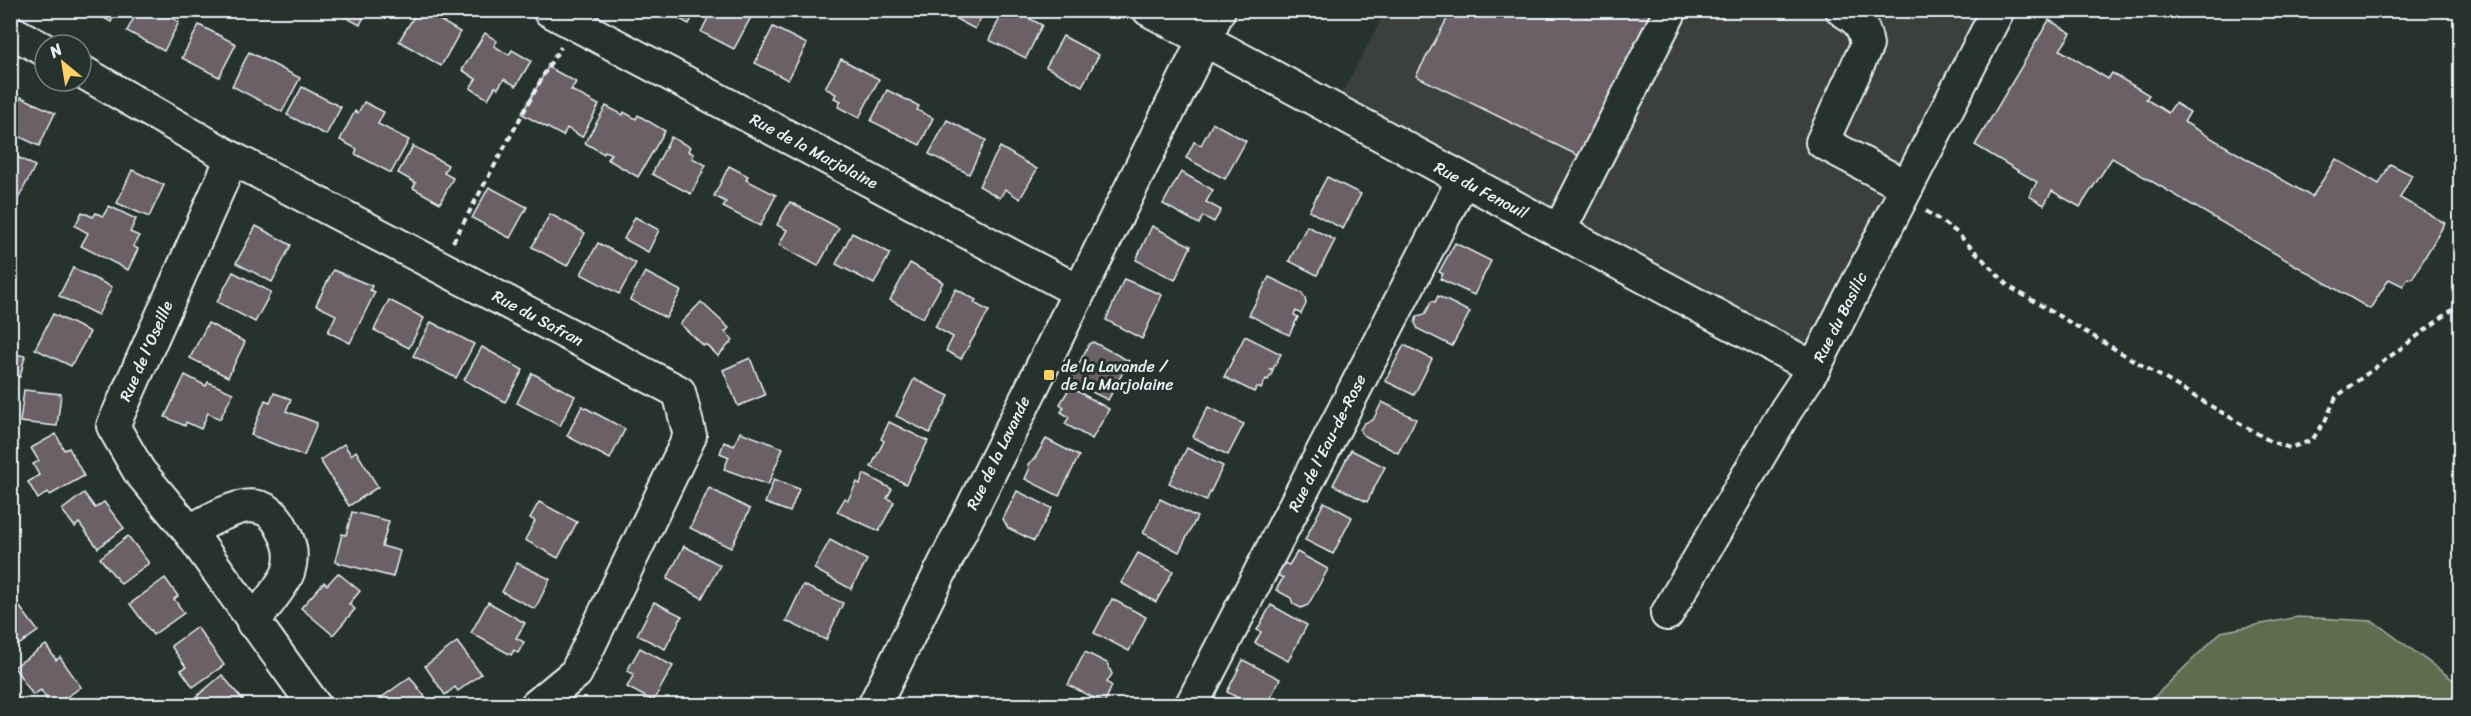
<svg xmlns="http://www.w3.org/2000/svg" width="2471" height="716" font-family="Sriracha,sans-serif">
	<rect width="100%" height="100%" fill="#26332d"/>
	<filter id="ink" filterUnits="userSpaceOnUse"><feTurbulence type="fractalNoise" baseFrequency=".0167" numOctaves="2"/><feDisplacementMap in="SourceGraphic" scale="12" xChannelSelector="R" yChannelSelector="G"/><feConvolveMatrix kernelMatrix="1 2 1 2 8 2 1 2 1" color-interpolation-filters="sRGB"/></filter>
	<g filter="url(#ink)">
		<!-- built -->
		<polygon fill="#3a403e" points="1386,11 1998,11 1814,368 1333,110"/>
		<!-- green -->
		<polygon fill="#5e6d4f" stroke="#a3afa4" stroke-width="1.5" points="2297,617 2373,621 2460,685 2460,705 2146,705 2221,632"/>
		<!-- building -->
		<g fill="#6a6066" stroke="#e8f1f8" stroke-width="1.5">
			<polygon points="90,10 117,10 111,22"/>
			<polygon points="138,10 158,10 179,22 164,51 127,31"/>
			<polygon points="346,10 367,10 360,25 343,16"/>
			<polygon points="370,10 400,10 396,18 384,11 381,17"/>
			<polygon points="418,10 440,10 436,18 460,32 441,66 399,41"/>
			<polygon points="662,10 696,10 689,24"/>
			<polygon points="712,10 747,10 753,13 734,49 701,32"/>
			<polygon points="939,10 985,10 975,29"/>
			<polygon points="1004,10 1013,10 1042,25 1026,58 989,40"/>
			<polygon points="1452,10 1657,10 1581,157 1416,76"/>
			<polygon points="2049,20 2071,33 2060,50 2108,79 2112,73 2149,95 2146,99 2168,113 2175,103 2190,112 2184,122 2312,197 2336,159 2379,184 2390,164 2412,175 2400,198 2445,223 2412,279 2408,278 2403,286 2389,279 2370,309 2112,158 2080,207 2052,191 2044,205 2029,196 2037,182 1975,145"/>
			<polygon points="199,25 236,44 219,77 182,58"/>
			<polygon points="773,27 807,44 788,80 755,63"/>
			<polygon points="485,33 497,41 494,46 509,55 512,50 531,61 516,86 504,79 498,88 495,87 488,99 470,88 476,79 462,70"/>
			<polygon points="1063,36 1099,55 1082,86 1046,67"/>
			<polygon points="249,52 300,78 282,112 232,86"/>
			<polygon points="841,59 879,79 859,118 838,107 841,101 834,98 836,94 825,88"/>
			<polygon points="548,67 576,82 571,90 599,105 582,137 567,128 563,136 522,114"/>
			<polygon points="302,87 341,107 326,135 287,115"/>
			<polygon points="887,90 919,106 917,110 933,118 920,145 871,121"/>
			<polygon points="21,97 55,113 39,146 10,132 10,118"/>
			<polygon points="364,102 384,112 378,124 409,140 391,173 355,154 357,149 340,140 355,111 358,113"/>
			<polygon points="606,106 623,115 624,112 636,119 638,115 665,131 638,177 607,159 611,154 605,151 604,154 585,143"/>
			<polygon points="947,120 986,140 969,174 929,154"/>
			<polygon points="1213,123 1246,141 1225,179 1186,158 1194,142 1201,145"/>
			<polygon points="671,137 690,147 688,151 694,154 692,158 706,165 691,194 652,174"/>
			<polygon points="413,146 448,165 444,173 453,178 440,203 413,188 416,183 398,173"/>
			<polygon points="1000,147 1037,169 1020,199 1005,189 1000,198 979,186"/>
			<polygon points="10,153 35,166 18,199 10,195"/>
			<polygon points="729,166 748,176 746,180 776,195 760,226 723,207 726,202 714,196"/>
			<polygon points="132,170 164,185 149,217 117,203"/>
			<polygon points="1181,172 1213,190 1206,202 1221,210 1214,222 1203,216 1199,224 1163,204"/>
			<polygon points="1327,177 1361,194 1343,229 1309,211"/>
			<polygon points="489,187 527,207 510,238 472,218"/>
			<polygon points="790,202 839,228 818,266 779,245 787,230 777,225"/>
			<polygon points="109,206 136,219 130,232 139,236 133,246 138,249 128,270 81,246 88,233 75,226 82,212 93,217 96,213 103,216"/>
			<polygon points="550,214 585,233 567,266 532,247"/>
			<polygon points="635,217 659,230 648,252 624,239"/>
			<polygon points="256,226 291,245 272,282 236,263"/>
			<polygon points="1152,226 1191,246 1175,280 1136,260"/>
			<polygon points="1307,226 1335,240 1317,275 1289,261"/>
			<polygon points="852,233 890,253 874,284 836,264"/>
			<polygon points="598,243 636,263 619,294 581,274"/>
			<polygon points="1455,243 1491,261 1474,295 1440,279 1443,274 1439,272"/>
			<polygon points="910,263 943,282 923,318 890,300"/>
			<polygon points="73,268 112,287 98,315 59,296"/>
			<polygon points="333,270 372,286 370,290 375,292 350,343 328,332 336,315 316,305"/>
			<polygon points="233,272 271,292 255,322 217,302"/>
			<polygon points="645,272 681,291 666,318 630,300"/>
			<polygon points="1269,277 1302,293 1305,298 1306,304 1301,314 1296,311 1294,315 1298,317 1289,335 1249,315"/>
			<polygon points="1124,279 1162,295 1142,339 1106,320"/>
			<polygon points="956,289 976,300 974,303 989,311 961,359 946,351 953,337 935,327"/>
			<polygon points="1438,296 1470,312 1452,346 1418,329 1415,323 1417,316 1425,314 1432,301 1435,302"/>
			<polygon points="389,300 424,318 409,348 374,330"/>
			<polygon points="701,302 729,328 725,332 733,340 718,356 706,344 704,346 680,324"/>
			<polygon points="53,314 90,332 71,366 35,349"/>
			<polygon points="431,322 474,344 456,378 413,356"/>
			<polygon points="208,323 245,342 228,377 190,358"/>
			<polygon points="1245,336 1281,354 1273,369 1270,369 1273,371 1268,380 1266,379 1261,389 1257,387 1254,392 1224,377"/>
			<polygon points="1093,342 1129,361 1108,400 1070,381 1089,344"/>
			<polygon points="1404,345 1432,359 1414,395 1385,381"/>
			<polygon points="482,347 523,370 505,402 464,380"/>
			<polygon points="10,353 25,356 20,377 10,374"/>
			<polygon points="750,358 765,395 738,406 723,370"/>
			<polygon points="532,373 575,396 560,426 517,403"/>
			<polygon points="185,375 206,386 208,382 233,393 220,419 208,413 201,429 186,422 185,426 165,417"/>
			<polygon points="914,379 949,396 930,433 896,416"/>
			<polygon points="1070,387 1109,409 1092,439 1065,424 1069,417 1061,412 1064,407 1060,404"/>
			<polygon points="24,390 61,394 57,426 20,422"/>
			<polygon points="274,393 291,399 286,411 317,423 304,456 251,435 265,400 270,402"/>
			<polygon points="1382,402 1416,419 1398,453 1363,435 1360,430 1364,423 1373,420"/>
			<polygon points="582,406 625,429 610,459 567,436"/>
			<polygon points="1208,407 1244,424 1228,455 1193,437"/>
			<polygon points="889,422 928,441 906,484 871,467 884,441 881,439"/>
			<polygon points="740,432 783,448 768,485 724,469 729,457 720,453 724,442 734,446"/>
			<polygon points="56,434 64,450 69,448 84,476 50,495 48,492 38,499 28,482 39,475 33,464 39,461 31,448"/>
			<polygon points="1046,439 1079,456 1059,496 1025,479 1029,470 1028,464 1035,458"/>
			<polygon points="344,444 351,455 356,451 378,487 349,506 320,460"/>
			<polygon points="1187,448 1223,466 1206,501 1169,483"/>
			<polygon points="1351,450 1385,467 1367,502 1333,485"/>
			<polygon points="864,474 892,489 887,498 894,502 879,531 837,512 845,498 848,500 857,482 860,484"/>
			<polygon points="774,479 799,489 790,512 765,503"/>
			<polygon points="709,488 750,509 731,548 690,528"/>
			<polygon points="1017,491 1052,508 1034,541 1008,528 1003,519"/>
			<polygon points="84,493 95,508 104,502 124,528 98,548 79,523 75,527 62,510"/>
			<polygon points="1160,499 1197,517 1179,552 1143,533"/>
			<polygon points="539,502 577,522 558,558 525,540 535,521 530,518"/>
			<polygon points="1324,502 1352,517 1333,554 1305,540"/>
			<polygon points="352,512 389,521 382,546 400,551 393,577 335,562 342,534 346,535"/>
			<polygon points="128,536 149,563 121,584 100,558"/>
			<polygon points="830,540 867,560 851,589 814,569"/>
			<polygon points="684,546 720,565 702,598 667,579"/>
			<polygon points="1297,552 1328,569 1308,605 1301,608 1293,604 1291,598 1276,590 1283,578 1277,575 1284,563 1289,565"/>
			<polygon points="1138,553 1173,571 1156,602 1121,583"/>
			<polygon points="517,563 550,579 535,609 502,592"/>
			<polygon points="338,573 360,591 349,604 355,609 333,635 301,608 324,582 327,585"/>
			<polygon points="165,578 178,596 174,599 184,613 153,635 130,604"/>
			<polygon points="803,585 843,603 826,640 786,621"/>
			<polygon points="10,594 38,631 10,651"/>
			<polygon points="1112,599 1146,617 1129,651 1094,633"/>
			<polygon points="488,602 525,623 516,638 524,642 518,653 514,650 511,655 471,633"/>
			<polygon points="654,602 682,616 665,649 637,635"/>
			<polygon points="1271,605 1307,625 1288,661 1255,643 1261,632 1257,630"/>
			<polygon points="197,627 224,665 193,687 181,670 186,667 171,646"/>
			<polygon points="457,642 481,674 458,691 455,687 445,695 425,666"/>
			<polygon points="46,645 56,660 60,657 81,687 54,706 51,706 41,690 33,695 14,667"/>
			<polygon points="640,648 673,666 653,701 627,687 634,674 627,671"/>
			<polygon points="1085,652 1107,663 1112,674 1107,682 1112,686 1104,703 1068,685"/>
			<polygon points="1243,660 1280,679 1266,706 1253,706 1227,692"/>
			<polygon points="222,675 248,706 201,706 203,704 196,697"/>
			<polygon points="410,677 432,706 376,706 374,703"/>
		</g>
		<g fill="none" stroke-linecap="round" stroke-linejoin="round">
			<!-- minor casing -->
			<g stroke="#e8f1f8" stroke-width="36">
				<g id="minor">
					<polyline points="549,10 1078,291"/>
					<polyline points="1149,10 1814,368"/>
					<path d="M 1842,10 C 1859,20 1864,26 1867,45 L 1822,142 L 1907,187"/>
					<polyline points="10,31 45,50"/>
					<polyline points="81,71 232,158 679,392 690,436 576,673 536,706"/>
					<polyline points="232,158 113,426 139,471 189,531 315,706"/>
					<polyline points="1559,231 1671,10"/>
					<path d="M 189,531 C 220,516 262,484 283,530 C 290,543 293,554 289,569 C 287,581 261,611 253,623"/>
					<polyline points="1667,614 1786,410 1814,368 1998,10"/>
					<polyline points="874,706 1219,10"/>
					<polyline points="1191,706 1463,180"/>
				</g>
			</g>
			<!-- path -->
			<g stroke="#e8f1f8" stroke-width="4" stroke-dasharray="6 4.5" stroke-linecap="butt">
				<polyline points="1926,211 1955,231 2010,287 2270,441 2290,448 2312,440 2325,421 2336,397 2460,304"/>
				<polyline points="453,242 548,67 561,47"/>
			</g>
			<!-- minor -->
			<use href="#minor" stroke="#26332d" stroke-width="32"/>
		</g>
	</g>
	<!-- markers -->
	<rect fill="#ffd166" stroke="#26332d" stroke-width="2" x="1043" y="369" width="12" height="12" rx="3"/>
	<g text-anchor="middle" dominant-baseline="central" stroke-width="6" stroke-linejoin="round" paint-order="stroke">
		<!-- street labels -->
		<g font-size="16" fill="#e8f1f8" stroke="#26332d">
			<text transform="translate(814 151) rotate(28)">Rue de la Marjolaine</text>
			<text transform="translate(1481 190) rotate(28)">Rue du Fenouil</text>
			<text transform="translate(1840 317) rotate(-63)">Rue du Basilic</text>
			<text transform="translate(538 318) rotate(28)">Rue du Safran</text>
			<text transform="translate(146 351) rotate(-66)">Rue de l'Oseille</text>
			<text transform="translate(1327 443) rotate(-63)">Rue de l'Eau-de-Rose</text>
			<text transform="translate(998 453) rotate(-64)">Rue de la Lavande</text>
		</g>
		<!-- poi labels -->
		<g font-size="16" fill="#e8f1f8" stroke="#26332d" text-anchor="start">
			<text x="1061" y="366">de la Lavande /<tspan x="1061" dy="18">de la Marjolaine</tspan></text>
		</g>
	</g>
	<!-- margin -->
	<rect width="2471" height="716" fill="none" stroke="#26332d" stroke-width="36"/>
	<rect x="18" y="18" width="2435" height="680" fill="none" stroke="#e8f1f8" stroke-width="2" filter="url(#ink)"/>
	<!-- north arrow -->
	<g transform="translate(63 63) rotate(330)"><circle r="28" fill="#26332d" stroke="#747f7e" stroke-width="1.5"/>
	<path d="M0-4.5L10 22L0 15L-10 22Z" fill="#ffd166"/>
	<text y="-9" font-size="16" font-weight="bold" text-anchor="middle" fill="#e8f1f8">N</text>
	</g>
</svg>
